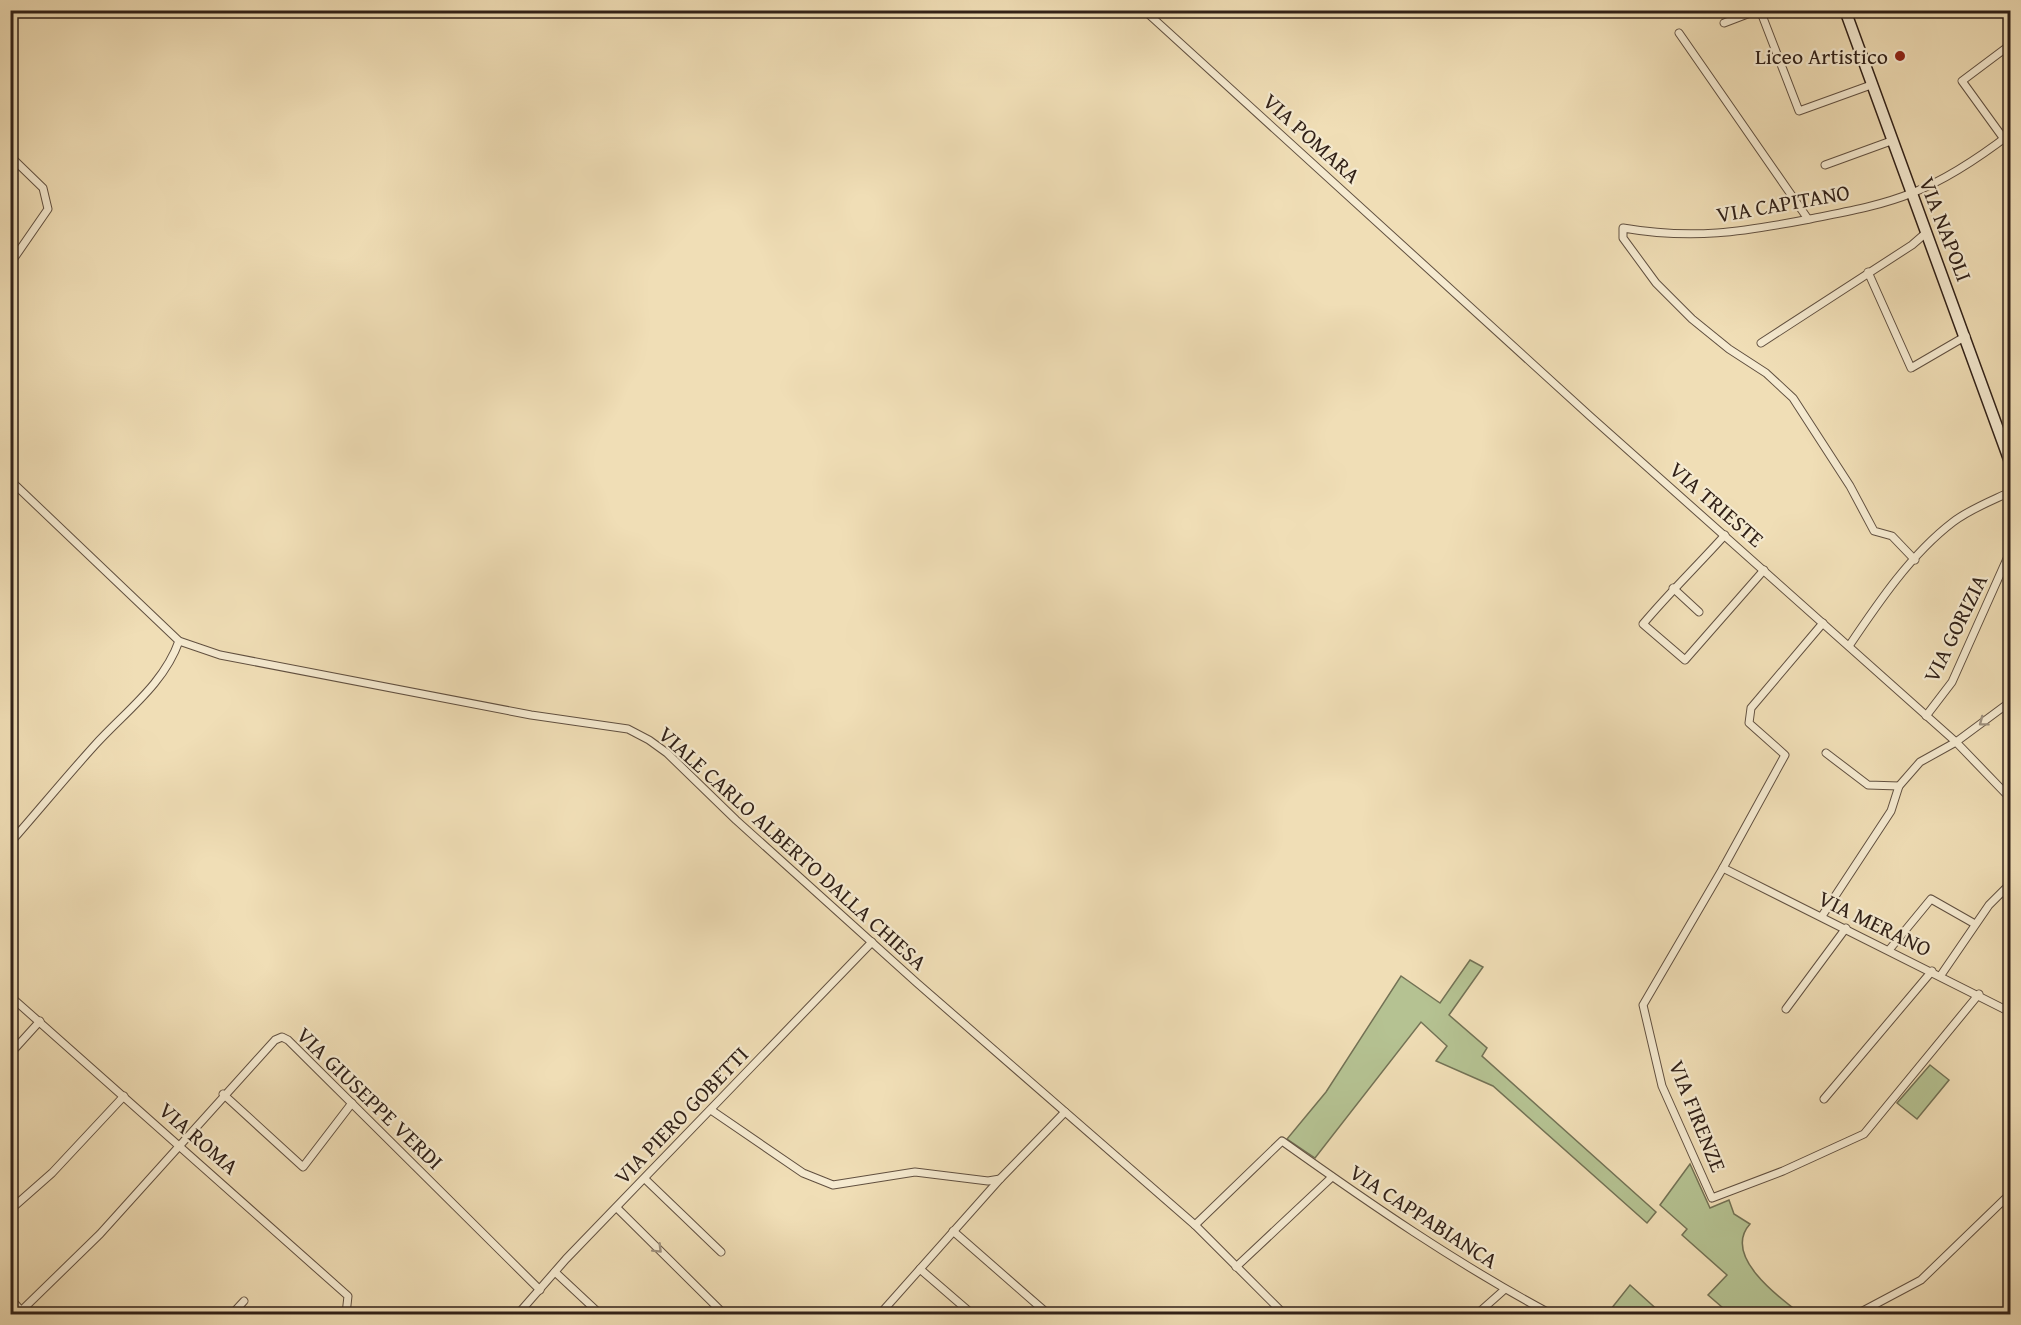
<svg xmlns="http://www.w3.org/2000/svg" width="2021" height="1325" font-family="'Gentium Book Plus',serif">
	<rect width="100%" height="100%" fill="#f0deb6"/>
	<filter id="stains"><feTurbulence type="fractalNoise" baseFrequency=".00333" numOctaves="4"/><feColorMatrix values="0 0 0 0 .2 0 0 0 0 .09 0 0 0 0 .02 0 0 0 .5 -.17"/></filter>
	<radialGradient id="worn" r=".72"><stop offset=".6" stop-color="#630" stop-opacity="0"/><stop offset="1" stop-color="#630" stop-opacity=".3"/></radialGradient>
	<!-- green -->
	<g fill="#b5c292" stroke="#737255" stroke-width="1.5">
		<polygon points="1470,960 1483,967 1449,1015 1487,1048 1482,1056 1656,1212 1647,1223 1493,1086 1436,1061 1447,1046 1421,1022 1315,1158 1287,1139 1326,1092 1401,976 1440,1003"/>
		<polygon points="1930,1065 1949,1080 1917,1119 1897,1103"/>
		<path d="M 1690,1164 L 1710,1208 L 1729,1200 L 1734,1214 L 1750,1224 C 1722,1255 1778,1297 1801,1314 L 1730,1314 L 1708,1295 L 1727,1275 L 1682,1235 L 1687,1229 L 1660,1205 Z"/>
		<polygon points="1630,1285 1662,1314 1607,1314"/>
	</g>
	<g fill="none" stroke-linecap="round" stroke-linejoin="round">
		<!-- street casing -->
		<g stroke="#615040" stroke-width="9">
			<g id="street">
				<polyline points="1144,10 1591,417 1956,742 2010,798"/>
				<polyline points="1760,10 1799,111 1871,85"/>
				<polyline points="1724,23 1758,10"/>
				<polyline points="1679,33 1808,219"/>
				<polyline points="2004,139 1962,81 2010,45"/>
				<polyline points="10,156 43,188 48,209 10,264"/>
				<polyline points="1825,165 1891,141"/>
				<polyline points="1868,272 1911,368 1966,336"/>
				<polyline points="1761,343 1912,245 1927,232"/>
				<polyline points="2002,438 2010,429"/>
				<polyline points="10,480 179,641 220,655 531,715 628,729 649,740 667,753 736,820 917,983 1195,1225 1284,1314"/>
				<path d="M 1725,535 C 1698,565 1669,593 1643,624 L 1685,660 L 1764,570"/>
				<path d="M 1915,560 L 1892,536 L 1874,531 L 1850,486 L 1793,398 L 1766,373 L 1729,349 L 1692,319 L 1656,283 L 1623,238 L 1623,228 C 1693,240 1742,232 1810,219 C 1844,212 1880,206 1912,193 C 1948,179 1980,157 2010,134"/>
				<polyline points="1673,588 1699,612"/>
				<polyline points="1823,623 1751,708 1749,723 1785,755 1723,868 1643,1005 1662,1086 1712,1198 1783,1171 1864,1134 1979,994"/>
				<path d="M 1849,646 C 1878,603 1911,554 1953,522 C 1970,509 1991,501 2010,492"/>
				<polyline points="1926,716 1952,682 2010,552"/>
				<polyline points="1826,753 1868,785 1899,786"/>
				<path d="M 10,843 C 39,810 66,777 95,745 C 125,712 164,684 179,641"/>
				<polyline points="1723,868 2010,1012"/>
				<polyline points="1822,916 1891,811 1899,786 1920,762 1956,742 2010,702"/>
				<polyline points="1889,950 1931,899 1975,924"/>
				<polyline points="1941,975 1989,905 2010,884"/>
				<polyline points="10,996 348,1296 346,1314"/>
				<polyline points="1786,1009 1846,928"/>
				<polyline points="10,1054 40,1021"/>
				<polyline points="223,1094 303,1167 352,1103"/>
				<polyline points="1824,1099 1932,971"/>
				<polyline points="711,1110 803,1173 833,1185 915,1172 988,1181 1000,1179"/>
				<polyline points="645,1179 721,1252"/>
				<polyline points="617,1208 724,1314"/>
				<polyline points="10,1210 52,1173 124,1096"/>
				<path d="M 1195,1225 L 1282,1141 C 1369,1203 1457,1264 1551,1314"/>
				<polyline points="953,1231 1048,1314"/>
				<polyline points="1236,1267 1332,1177"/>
				<polyline points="920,1269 972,1314"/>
				<polyline points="555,1272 600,1314"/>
				<polyline points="10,1298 24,1314"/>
				<polyline points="21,1311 100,1234 275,1040 282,1037 288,1040 540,1290"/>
				<polyline points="232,1314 244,1301"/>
				<polyline points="518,1314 566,1259 872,942"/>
				<polyline points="880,1314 1000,1179 1065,1112"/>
				<polyline points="1477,1314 1504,1290"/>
				<polyline points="1857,1314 1921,1280 2010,1194"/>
			</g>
		</g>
		<!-- secondary casing -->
		<g stroke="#312118" stroke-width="13">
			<polyline id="secondary" points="1845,10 2010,462"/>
		</g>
		<!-- street -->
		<use href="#street" stroke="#f5ead0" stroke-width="7"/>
		<!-- secondary -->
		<use href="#secondary" stroke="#f5ead0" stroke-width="10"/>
	</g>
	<!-- one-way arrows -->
	<defs><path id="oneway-chevron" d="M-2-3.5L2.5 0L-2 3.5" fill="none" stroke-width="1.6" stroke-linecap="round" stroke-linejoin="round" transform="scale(1.5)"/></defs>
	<g stroke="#9d907d">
		<use href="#oneway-chevron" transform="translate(1983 722) rotate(143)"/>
		<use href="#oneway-chevron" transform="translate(658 1249) rotate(45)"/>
	</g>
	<!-- markers -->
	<circle fill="#8f2418" stroke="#f5ead0" stroke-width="2" cx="1900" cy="56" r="6"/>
	<g text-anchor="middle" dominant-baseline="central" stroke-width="4.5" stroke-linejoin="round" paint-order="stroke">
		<!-- poi labels -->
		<g font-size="22" fill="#312118" stroke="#f5ead0" text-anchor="end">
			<text x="1888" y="56">Liceo Artistico</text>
		</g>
		<!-- street labels -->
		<g font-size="22" fill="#312118" stroke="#f5ead0">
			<text transform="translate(1312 138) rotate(42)">VIA POMARA</text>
			<text transform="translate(1783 203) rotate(-10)">VIA CAPITANO</text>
			<text transform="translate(1946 229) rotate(69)">VIA NAPOLI</text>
			<text transform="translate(1717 504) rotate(41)">VIA TRIESTE</text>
			<text transform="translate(1955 628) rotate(-64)">VIA GORIZIA</text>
			<text transform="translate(793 848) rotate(42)">VIALE CARLO ALBERTO DALLA CHIESA</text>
			<text transform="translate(1875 923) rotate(26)">VIA MERANO</text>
			<text transform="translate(370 1098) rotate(44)">VIA GIUSEPPE VERDI</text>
			<text transform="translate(681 1115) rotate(-46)">VIA PIERO GOBETTI</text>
			<text transform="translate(1698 1116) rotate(68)">VIA FIRENZE</text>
			<text transform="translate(199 1138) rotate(41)">VIA ROMA</text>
			<text transform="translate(1424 1216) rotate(33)">VIA CAPPABIANCA</text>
		</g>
	</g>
	<!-- margin -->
	<rect width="2021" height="1325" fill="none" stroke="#f0deb6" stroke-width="36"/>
	<rect x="12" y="12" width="1997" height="1301" fill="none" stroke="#312118" stroke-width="3"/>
	<rect x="18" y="18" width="1985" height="1289" fill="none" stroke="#312118" stroke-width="1.5"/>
	<rect width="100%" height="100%" filter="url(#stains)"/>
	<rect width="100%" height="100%" fill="url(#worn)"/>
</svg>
